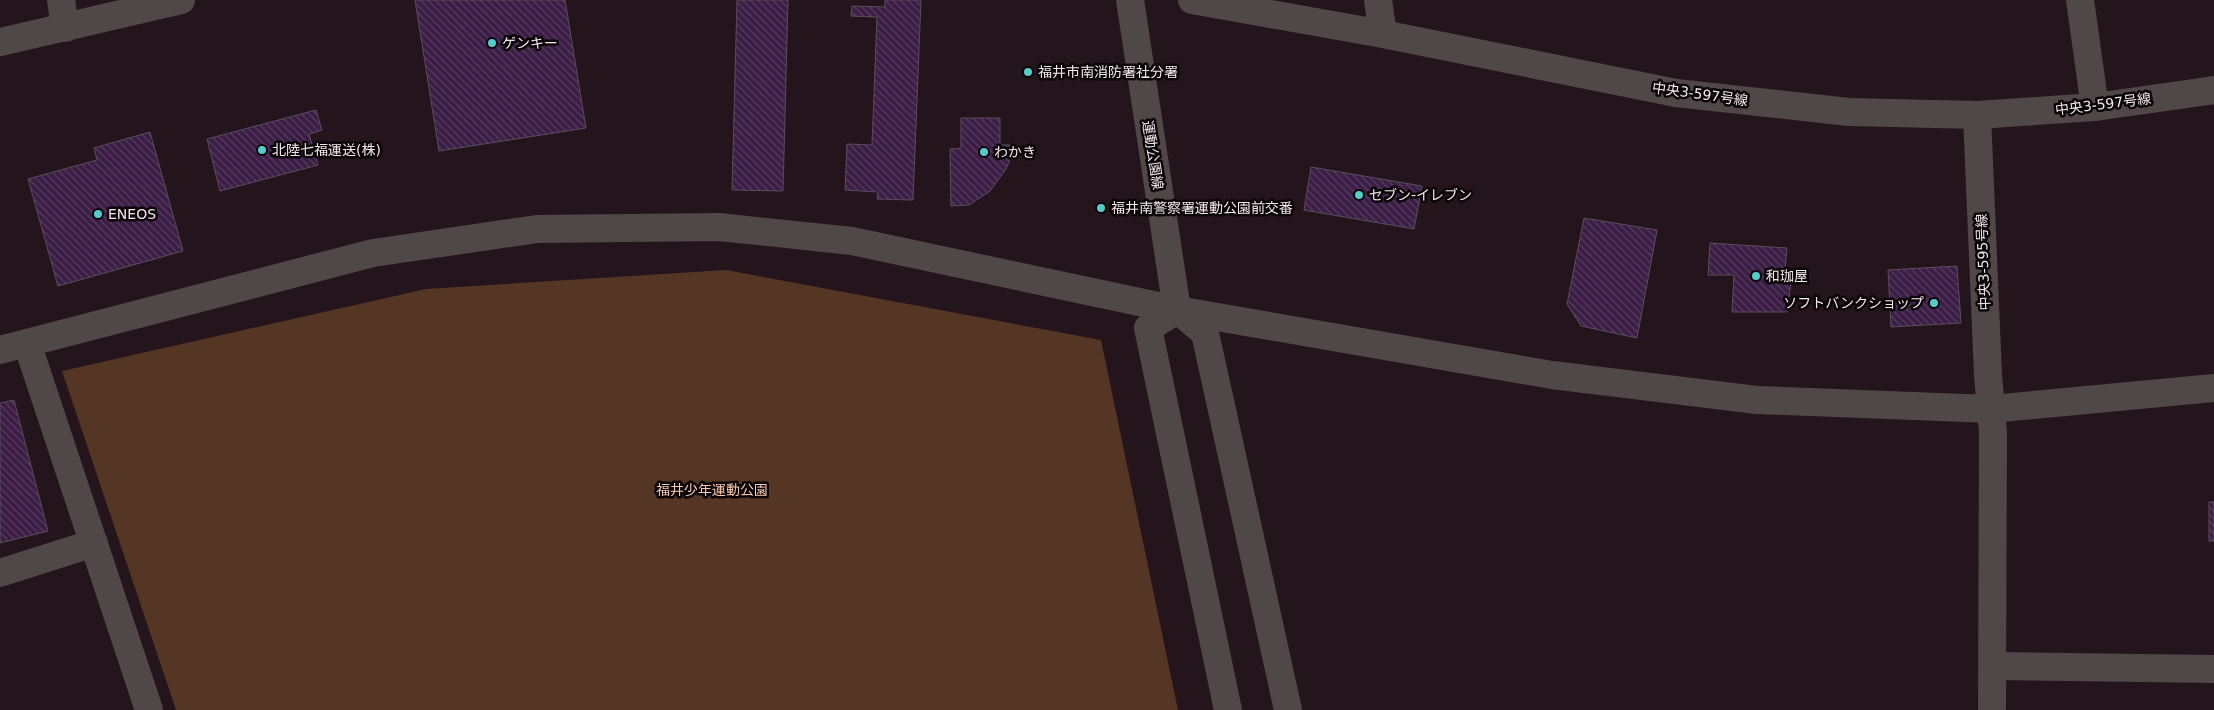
<svg xmlns="http://www.w3.org/2000/svg" width="2214" height="710" font-family="'DejaVu Sans','Noto Sans JP',sans-serif">
	<defs>
		<pattern id="building-back-hatch" width="6" height="6" patternUnits="userSpaceOnUse" patternTransform="scale(1.25)"><rect width="6" height="6" fill="#3b1d45"/><path d="M-1 5l2 2M0 0l6 6M5-1l2 2" fill="none" stroke="#583e60"/></pattern>
	</defs>
	<rect width="100%" height="100%" fill="#24151d"/>
	<!-- green -->
	<polygon fill="#553523" points="726,270 1101,340 1178,710 176,710 62,371 426,289"/>
	<!-- building -->
	<g fill="url(#building-back-hatch)" stroke="#584e5c">
		<polygon points="415,0 565,0 586,128 439,151"/>
		<polygon points="737,0 788,0 783,191 732,190"/>
		<polygon points="885,0 921,0 913,200 877,199 878,192 845,190 847,144 872,145 877,17 851,16 852,6 885,7"/>
		<polygon points="316,110 322,130 309,134 318,165 220,191 207,139"/>
		<polygon points="961,118 1000,118 1000,145 1016,145 1006,169 990,191 969,205 951,206 950,149 961,148"/>
		<polygon points="150,132 183,251 58,286 28,179 97,160 94,148"/>
		<polygon points="1311,167 1422,186 1414,229 1304,210"/>
		<polygon points="1584,218 1657,230 1637,338 1581,326 1567,304"/>
		<polygon points="1710,243 1787,248 1784,280 1791,281 1787,312 1732,312 1734,275 1708,275"/>
		<polygon points="1957,266 1961,323 1891,327 1888,270"/>
		<polygon points="14,400 48,531 0,543 0,403"/>
		<rect x="2209" y="502" width="5" height="39"/>
	</g>
	<g fill="none" stroke-linecap="round" stroke-linejoin="round">
		<!-- minor -->
		<g stroke="#504747" stroke-width="28">
			<polyline points="61,0 65,28"/>
			<polyline points="1192,0 1383,34 1676,93 1849,112 1977,115 2095,107 2214,90"/>
			<polyline points="1378,0 1383,34"/>
			<polyline points="2080,0 2095,107"/>
			<polyline points="0,42 181,0"/>
			<polyline points="1977,115 1988,375 1993,433 1992,710"/>
			<polyline points="27,343 149,710"/>
			<polyline points="0,573 94,543"/>
			<polyline points="1993,666 2214,669"/>
		</g>
		<!-- tertiary -->
		<g stroke="#504747" stroke-width="28">
			<polyline points="1130,0 1177,310"/>
			<polyline points="1177,310 1148,328 1228,710"/>
			<polyline points="1178,310 1205,333 1288,710"/>
			<polyline points="0,350 373,253 537,229 719,227 852,241 1177,310 1552,375 1757,400 1991,409 2214,388"/>
		</g>
	</g>
	<!-- markers -->
	<g fill="#53cdcb" stroke="#090406" stroke-width="2">
		<circle cx="492" cy="43" r="5"/>
		<circle cx="1028" cy="72" r="5"/>
		<circle cx="262" cy="150" r="5"/>
		<circle cx="984" cy="152" r="5"/>
		<circle cx="1359" cy="195" r="5"/>
		<circle cx="1101" cy="208" r="5"/>
		<circle cx="98" cy="214" r="5"/>
		<circle cx="1756" cy="276" r="5"/>
		<circle cx="1934" cy="303" r="5"/>
	</g>
	<g text-anchor="middle" dominant-baseline="central" stroke-width="5" stroke-linejoin="round" paint-order="stroke">
		<!-- poi labels -->
		<g font-size="14" fill="#f2e7ec" stroke="#090406" text-anchor="start">
			<text x="502" y="43">ゲンキー</text>
			<text x="1038" y="72">福井市南消防署社分署</text>
			<text x="272" y="150">北陸七福運送(株)</text>
			<text x="994" y="152">わかき</text>
			<text x="1369" y="195">セブン-イレブン</text>
			<text x="1111" y="208">福井南警察署運動公園前交番</text>
			<text x="108" y="214">ENEOS</text>
			<text x="1766" y="276">和珈屋</text>
			<text x="1924" y="303" text-anchor="end">ソフトバンクショップ</text>
		</g>
		<!-- street labels -->
		<g font-size="14" fill="#f2e7ec" stroke="#090406">
			<text transform="translate(1700 94) rotate(8)">中央3-597号線</text>
			<text transform="translate(2103 104) rotate(-7)">中央3-597号線</text>
			<text transform="translate(1153 155) rotate(81)">運動公園線</text>
			<text transform="translate(1983 262) rotate(-92)">中央3-595号線</text>
		</g>
		<!-- park labels -->
		<g font-size="14" fill="#f9caaf" stroke="#090406">
			<text x="712" y="490">福井少年運動公園</text>
		</g>
	</g>
</svg>
